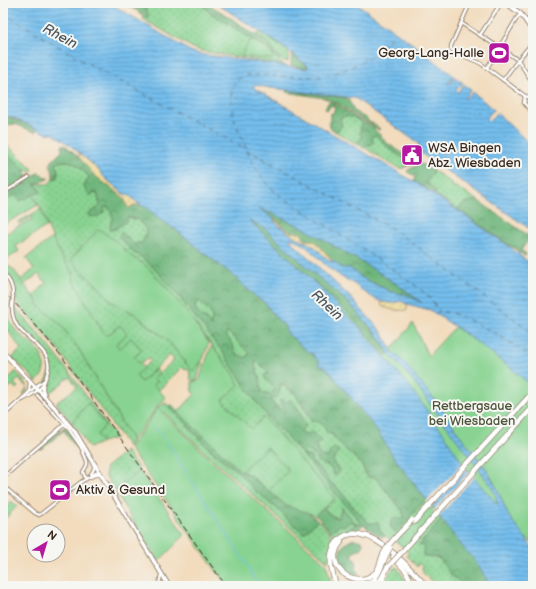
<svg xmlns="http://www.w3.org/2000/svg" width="536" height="589" font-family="'Balsamiq Sans',sans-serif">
	<defs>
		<pattern id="grass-dots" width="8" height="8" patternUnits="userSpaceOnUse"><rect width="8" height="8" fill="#88d391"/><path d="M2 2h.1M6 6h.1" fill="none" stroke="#76b57d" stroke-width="1.8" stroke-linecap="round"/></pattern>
		<pattern id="forest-crowns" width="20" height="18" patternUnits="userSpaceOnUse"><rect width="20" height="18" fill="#6eb57b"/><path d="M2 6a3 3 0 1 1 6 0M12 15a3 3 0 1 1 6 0" fill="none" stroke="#5c9364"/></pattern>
		<pattern id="sand-dots" width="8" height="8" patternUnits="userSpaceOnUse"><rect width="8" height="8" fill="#eeda9e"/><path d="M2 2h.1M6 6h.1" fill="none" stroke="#cdbb88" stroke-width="1.8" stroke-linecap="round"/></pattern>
		<pattern id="water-rules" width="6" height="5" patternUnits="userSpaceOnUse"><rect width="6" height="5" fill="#74beed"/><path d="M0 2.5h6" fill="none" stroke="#609bbf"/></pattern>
	</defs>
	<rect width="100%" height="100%" fill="#f6f6f2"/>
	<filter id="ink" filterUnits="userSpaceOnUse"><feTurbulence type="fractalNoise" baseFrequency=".025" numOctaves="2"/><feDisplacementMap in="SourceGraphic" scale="8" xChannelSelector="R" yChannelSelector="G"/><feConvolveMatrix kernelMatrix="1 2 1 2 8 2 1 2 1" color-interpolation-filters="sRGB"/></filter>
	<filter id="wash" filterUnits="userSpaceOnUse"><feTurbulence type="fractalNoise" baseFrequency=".012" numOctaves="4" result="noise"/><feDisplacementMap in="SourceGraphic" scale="16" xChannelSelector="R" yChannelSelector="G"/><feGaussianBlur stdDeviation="0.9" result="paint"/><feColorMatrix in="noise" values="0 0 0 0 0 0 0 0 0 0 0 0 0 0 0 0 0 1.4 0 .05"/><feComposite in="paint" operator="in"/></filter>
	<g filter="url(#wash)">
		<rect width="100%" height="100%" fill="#f2dcbd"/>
		<!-- grass -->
		<g fill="url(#grass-dots)" stroke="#627e58">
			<polygon points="128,3 198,3 205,7 209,12 267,48 284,65 201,51 193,48 143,19 146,14"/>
			<polygon points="259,32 278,44 289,52 288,62 283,61 273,51 269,44 257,35"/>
			<path d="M 344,115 C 351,115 357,118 362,124 L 360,128 L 362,137 L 357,143 L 357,144 L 336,132 L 339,129 L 339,118 Z"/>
			<path d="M 376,134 L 387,147 L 406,160 L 407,166 C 403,169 401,169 396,167 L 365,148 L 366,146 L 373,142 L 372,137 Z"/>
			<polygon points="3,144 4,145 6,144 33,169 31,172 24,169 3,148"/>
			<path d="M 66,161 C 76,162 83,170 89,177 L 84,186 L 94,193 L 97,193 L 100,205 C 97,209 94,210 90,213 L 104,207 L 108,207 L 112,213 L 114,218 L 110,226 L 114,230 L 121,224 L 126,222 L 127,217 L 138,220 L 146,229 L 145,237 L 142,243 L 134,244 L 124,234 L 133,252 L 141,257 L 153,267 L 167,283 L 174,290 L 222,351 L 254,399 L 269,418 L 290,440 L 361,522 L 361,524 C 351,526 344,533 336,538 L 330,532 L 340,524 L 344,525 L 351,521 L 355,523 L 340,514 L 339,517 C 333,518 328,513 324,508 L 335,499 L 264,417 L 251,429 L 222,400 L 238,385 L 233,373 L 185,310 L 148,267 L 131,256 L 90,279 L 105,293 L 124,308 L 135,314 L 148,326 L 164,337 L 171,344 L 188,366 L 193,371 L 201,361 L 202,362 L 197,379 L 194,381 L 191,380 L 189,370 L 187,369 L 185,370 L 182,367 L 159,390 L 153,384 L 154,378 L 174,360 L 170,355 L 141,382 L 135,375 L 151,361 L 148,358 L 140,363 L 134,357 L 142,350 L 131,338 L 120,349 L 103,332 L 73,280 L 73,273 L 61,256 L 52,238 L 41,209 L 33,195 L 41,192 L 33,184 L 48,184 L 53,179 L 57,178 L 58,172 L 56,164 L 60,162 Z"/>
			<polygon points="433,170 453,184 452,186 458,188 477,200 465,203 457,209 435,194 436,191 426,182 432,175"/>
			<polygon points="3,263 13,269 33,296 34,296 40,307 60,324 79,349 89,367 132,440 129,446 129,448 56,347 36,324 18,304 15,297 13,285"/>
			<path d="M 3,297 L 8,302 C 8,311 8,319 13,326 C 21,340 42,346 44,363 C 45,372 42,377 36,382 C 29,372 20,366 12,358 L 21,349 L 3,324 Z"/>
			<polygon points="200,301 212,314 211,327 206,319 201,317 195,309 195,303"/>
			<path d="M 14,307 C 25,317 34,328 43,339 C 70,370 92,405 116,438 L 102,442 L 97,435 L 88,403 L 72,423 L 56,403 L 77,387 L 70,377 L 48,394 L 43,389 C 45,383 49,377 50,371 C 53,343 13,337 14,307 Z"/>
			<polygon points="228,332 250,353 244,358 235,352 233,346 224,335"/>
			<path d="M 256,360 L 268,372 L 268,374 L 267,381 L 271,384 L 275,389 L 273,392 L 270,395 L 261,393 C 260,383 253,368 256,360 Z"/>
			<polygon points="16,371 27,385 27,391 24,395 23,393 26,390 27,386 26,384 24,385 19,379 14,383 18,387 16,389 12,385 8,389 4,384"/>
			<path d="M 280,383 L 296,395 L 312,421 L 315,420 L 324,425 C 325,430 329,431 332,435 C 336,438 339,443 343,447 C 351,455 363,461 365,474 L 374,476 L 402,510 L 405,516 L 401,519 L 399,519 L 392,530 L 396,532 L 398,530 L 426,499 L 442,519 L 420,544 L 424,547 L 423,555 L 425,557 L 436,557 L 439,558 L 451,574 L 462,584 L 462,586 L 436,586 L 423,573 L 422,566 L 420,564 L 418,564 L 417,567 L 414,563 L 407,556 L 408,552 L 397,542 L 391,540 L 381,533 L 378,527 L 373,523 L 370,524 L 366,521 L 326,477 L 324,473 L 303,453 L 306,450 L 311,452 L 317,457 L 323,464 L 329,466 L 331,468 L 338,468 L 335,466 L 333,460 L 338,451 L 328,457 L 323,457 C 315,451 316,446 315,437 C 311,435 303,435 300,432 L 301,418 L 300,411 L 293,403 L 287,402 L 279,402 L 286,409 L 284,412 L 273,404 L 271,401 L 272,397 L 280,391 Z"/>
			<path d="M 166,403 L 187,424 L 194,433 L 197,435 L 205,444 L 211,449 L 214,453 L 237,471 L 269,503 L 276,507 L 288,520 L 291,522 L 304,533 L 318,520 L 335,540 L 330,552 L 328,562 L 207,454 L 164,412 L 153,422 L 148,423 C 152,416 157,405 166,403 Z"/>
			<polygon points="266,447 290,470 269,491 251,476 241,471"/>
			<polygon points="126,451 140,471 115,491 105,475 106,472 105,468"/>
			<path d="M 397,567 L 404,578 L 405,586 L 407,586 L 407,579 L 410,586 L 384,586 C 386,579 389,569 397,567 Z"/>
		</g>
		<!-- forest -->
		<g fill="url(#forest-crowns)" stroke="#54704c" fill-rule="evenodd">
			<path d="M 121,3 C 132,3 149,3 148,18 L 146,18 L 136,10 Z"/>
			<polygon points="198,3 207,3 240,24 241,26 270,44 273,51 280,58 279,60 267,48 209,12 205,7"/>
			<polygon points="292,54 307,65 307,67 305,68 291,65"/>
			<polygon points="287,90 347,98 352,106 354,111 360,115 366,118 369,122 374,124 380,129 379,130 335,102 324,98 286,92"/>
			<path d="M 329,101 L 337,105 L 373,128 L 379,134 L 387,143 L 416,162 L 407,166 L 406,160 L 387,147 L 376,135 L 372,137 L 373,142 L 371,145 L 369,144 L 364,148 L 357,144 L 357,143 L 362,137 L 360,133 L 362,124 C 355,117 349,114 340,118 L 342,125 L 336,132 C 325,125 330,125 330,114 L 333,113 L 335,107 L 331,105 L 328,110 L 325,109 Z"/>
			<polygon points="3,115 6,116 37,129 35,132 15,124 7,125 3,122"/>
			<path d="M 64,144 C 80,157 93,172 108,186 C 113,190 120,193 123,197 C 126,200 126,203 127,206 L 129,208 L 134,205 L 140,205 L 146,207 L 161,220 L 175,229 L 213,260 L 229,272 L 255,296 L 265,303 L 277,319 L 285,326 L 286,331 L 300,345 L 312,353 L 316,359 L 330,372 L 376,429 L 393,456 L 426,499 L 398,530 L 396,532 C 391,531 391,528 390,523 L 395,517 L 401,519 L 405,516 L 402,510 L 374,476 L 370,478 L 365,474 L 364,469 L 358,460 L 342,446 L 331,433 L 327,434 L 324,425 L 315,420 L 312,421 C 306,406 295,390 280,383 C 280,389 281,394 275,398 L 272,397 L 271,401 L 273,404 L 284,412 L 285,409 L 283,405 L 279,402 L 281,399 L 287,402 L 290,399 C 293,403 299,408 300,413 C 302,418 302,419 306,425 L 300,432 C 304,435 308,434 312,432 L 315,435 L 316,437 L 320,438 L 321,442 L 316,444 C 316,450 318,453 323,457 L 328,457 L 330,452 L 334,448 L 339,451 L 333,460 L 335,466 L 338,467 L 339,473 L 335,476 L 329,466 L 323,464 L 317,461 L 317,457 L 311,452 L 306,450 L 303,453 L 306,456 L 311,457 L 311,461 L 324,473 L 333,485 L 337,487 L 353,507 L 370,524 L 376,522 L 378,523 L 380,531 L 385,536 L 382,537 L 367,528 L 364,524 L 360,527 L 358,531 L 348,531 L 343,534 L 345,530 L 356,525 L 351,521 L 344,526 L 340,525 L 330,532 L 321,521 L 315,515 L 324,508 L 328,513 L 336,518 L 339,517 L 342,507 L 356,524 L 361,523 L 290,440 L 269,418 L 254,399 L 222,351 L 174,290 L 167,283 L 153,267 L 141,257 L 133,252 L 119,237 L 121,232 L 124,234 L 134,244 L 142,243 L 145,237 L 146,229 L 138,220 L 128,217 L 126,222 C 120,224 116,230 111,230 L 110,226 C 114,218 113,214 108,207 L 104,207 L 104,212 C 99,216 96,218 89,216 L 90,213 C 94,210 97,209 100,205 C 100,201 97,197 97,193 L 94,193 L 90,196 L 86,192 L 84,186 L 89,177 C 80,167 69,155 56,164 L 58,172 L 57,178 L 53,179 L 53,173 L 50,163 L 62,151 L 62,146 ZM 200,301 L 212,314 L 211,326 L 206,319 L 201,317 L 195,309 L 196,303 ZM 228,332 L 250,354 L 245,358 L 239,355 L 235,352 L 230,340 L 225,335 ZM 256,360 L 268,372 L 268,374 L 265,374 L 264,377 C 267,382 272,384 275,389 L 273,392 L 270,395 L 261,393 L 260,379 L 255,365 Z"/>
			<path d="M 3,148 L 24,169 L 29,179 L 39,172 L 46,178 L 49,178 C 48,179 39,183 38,183 C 37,184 35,184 34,184 L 37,186 L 41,192 L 20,201 L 3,202 Z"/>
			<polygon points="420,164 424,165 433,170 432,175 426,182 436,191 435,194 414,181 415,179 415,176 407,172 408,170"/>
			<polygon points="477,200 529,236 527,242 521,250 526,254 525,256 457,209 465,203"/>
			<polygon points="257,207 302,227 375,270 411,294 422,303 407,295 392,292 364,279 350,268 342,268 305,240 301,233 291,232 283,227 278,221"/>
			<polygon points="248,219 264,228 317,276 349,303 379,338 389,354 454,436 362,330 309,277"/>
			<polygon points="171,404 241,471 251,476 254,479 283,503 288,506 307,512 318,520 304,533 291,522 288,520 276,507 269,503 260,494 257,493 248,483 237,471 214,453 211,449 205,445 197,435 194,433 187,424 169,407"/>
			<polygon points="65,427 70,433 79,447 76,448 64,430 42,449 40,447 63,428"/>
			<polygon points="442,519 465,550 474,559 491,586 462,586 462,584 451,575 439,558 436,557 425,557 423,555 424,547 419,545"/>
			<path d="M 354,539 L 362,541 L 363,543 L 362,548 L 354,552 L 352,554 L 357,564 L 356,569 L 359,573 L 358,575 C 335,572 331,547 354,539 Z"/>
		</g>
		<!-- sand -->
		<g fill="url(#sand-dots)" stroke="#94825e">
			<polygon points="79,153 99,170 102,175 105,178 124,194 130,196 140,205 134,205 129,208 127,206 125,200 122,196 94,175 79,157"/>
			<polygon points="273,218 290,232 301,233 305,240 315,241 333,261 331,261 326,258 315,247 290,234 275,222"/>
			<path d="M 400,300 L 407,304 L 407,310 C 398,311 390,310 382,306 L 381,302 L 395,303 Z"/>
		</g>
		<!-- green -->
		<g fill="#88d391" stroke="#627e58">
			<polygon points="251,39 266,48 274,57 272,59 241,56"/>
			<polygon points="15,195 20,201 33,195 38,205 3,225 3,202"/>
			<polygon points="41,209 47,226 16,246 19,251 3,262 3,235 32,219 31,217 19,224 18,222"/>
			<polygon points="99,229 118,243 131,256 148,267 185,310 209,343 203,359 193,371 188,366 171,344 164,337 148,325 135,314 112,302 98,286 79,269 71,259"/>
			<polygon points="52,238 61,256 73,273 73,280 103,332 107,336 120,325 127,334 116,344 120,349 131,338 142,350 134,357 144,368 136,375 141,382 156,369 159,373 154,378 156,382 153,384 166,398 160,403 143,426 132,440 89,367 79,349 60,324 40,307 34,296 46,283 38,274 24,285 21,280 34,269 26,258"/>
			<polygon points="313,280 349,314 386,356 413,323 428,356 455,327 497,356 533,386 533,543 453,487 294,300"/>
			<polygon points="211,347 213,347 233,373 239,385 222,400 251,429 264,417 335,499 315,515 287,506 269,491 289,470 267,447 241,471 178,412 195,394 192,391 192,382 199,380"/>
			<polygon points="88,403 105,425 97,435 102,442 89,448 78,430 72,423"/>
			<polygon points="158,408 212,461 326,564 332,586 227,586 129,448"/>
			<polygon points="140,471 185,535 159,561 140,533 115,491"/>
			<polygon points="11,501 17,506 3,521 3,510 4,510"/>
		</g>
		<!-- water -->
		<path fill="url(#water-rules)" stroke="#587486" fill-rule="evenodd" d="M 3,3 L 110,3 L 190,51 L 199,54 L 307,69 L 308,66 L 279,44 L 216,3 L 356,3 L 414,45 L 454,76 L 448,83 L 449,84 L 455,77 L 463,83 L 456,90 L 458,92 L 464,84 L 471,90 L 465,98 L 466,99 L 473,92 L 494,110 L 486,118 L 489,121 L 497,113 L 533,147 L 532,148 L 533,149 L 533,231 L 422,154 L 419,150 L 420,147 L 418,146 L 419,144 L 390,123 L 389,121 L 387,121 L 355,98 L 270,88 L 255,85 L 253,86 L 254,88 L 275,100 L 418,184 L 460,212 L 510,247 L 516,253 L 519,253 L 520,256 L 533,265 L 533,387 L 512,369 L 466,334 L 430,310 L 407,304 L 400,301 C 383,308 367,294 354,284 C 351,281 347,280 343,278 C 339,275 334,272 330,269 C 320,261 301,237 289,239 L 348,295 L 382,332 L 393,353 L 400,358 L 444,411 L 456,430 L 487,470 L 498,490 L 508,515 L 533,548 L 533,586 L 491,586 L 474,559 L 465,550 L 403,469 L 393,456 L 376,429 L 330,372 L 324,366 L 319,366 L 319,361 L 316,359 L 312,353 L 308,352 L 293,338 L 290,336 L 286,331 L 285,326 L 277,319 L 265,303 L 255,296 L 229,272 L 213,260 L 175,229 L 161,220 L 146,207 L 140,205 L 130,196 L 124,194 L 105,178 L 102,175 L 99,170 L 70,145 L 54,134 L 51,133 L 48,134 L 16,119 L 3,114 ZM 259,208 L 302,227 L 375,270 L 411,294 L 422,303 L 407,295 L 392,292 L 364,279 L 350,268 L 342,268 L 333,261 L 331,261 L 326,258 L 315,247 L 290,234 L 275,222 L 273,218 ZM 249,220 L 264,228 L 317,276 L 349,303 L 379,337 L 389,354 L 411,378 L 454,436 L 474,462 L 490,484 L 495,494 L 498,505 L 481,486 L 461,461 L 444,434 L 407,383 L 377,348 L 367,337 L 362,330 L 309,277 Z"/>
		<!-- pier -->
		<g fill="#f2dcbd">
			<polygon points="464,462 468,467 430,508 426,502"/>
			<polygon points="471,470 475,476 438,517 433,511"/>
		</g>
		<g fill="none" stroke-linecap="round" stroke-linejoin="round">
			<!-- stream -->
			<polyline stroke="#74beed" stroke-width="1" points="154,428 160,432 247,565 254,578 259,586"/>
			<!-- ferry -->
			<g stroke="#4c565c" stroke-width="1" stroke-dasharray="5 4" stroke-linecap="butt">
				<polyline points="3,13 85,62 396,231 533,333"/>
				<path d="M 246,148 C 238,129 216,84 247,75 L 319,77 C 347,72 375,58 393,35"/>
				<path d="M 247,151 C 253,167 264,180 276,193 L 385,264 L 419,288 L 429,297 L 439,310 L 438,313 C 454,305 518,347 533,358"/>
			</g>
		</g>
	</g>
	<g filter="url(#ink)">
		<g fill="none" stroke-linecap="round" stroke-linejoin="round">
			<!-- minor casing -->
			<g stroke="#96836e" stroke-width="4.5">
				<g id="minor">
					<polyline points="470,3 451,46 451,49 455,52 480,63 525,96 533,99"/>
					<polyline points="526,22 533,13"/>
					<polyline points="461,23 489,41 518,60 533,83"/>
					<polyline points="480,35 501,3"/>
					<polyline points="487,68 517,18 521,14"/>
					<polyline points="503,80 518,60 533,42"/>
					<polyline points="525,96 524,103 533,113"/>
					<polyline points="3,193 29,177"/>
					<path d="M 3,273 C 10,280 13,286 13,296"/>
					<path d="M 12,307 C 12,314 14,321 18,327 C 30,343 57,352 46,377 C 45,379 44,383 43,385 C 40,390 25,399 20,401"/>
					<polyline points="43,385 43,390 45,395"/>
					<polyline points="29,392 30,381"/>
					<polyline points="37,395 68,428 81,447 87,461 87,465 83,472 86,479"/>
					<polyline points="3,416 35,387 45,380"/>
					<polyline points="91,474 94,469 94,463"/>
					<polyline points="90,477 100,473"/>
					<polyline points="3,478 33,451 65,424"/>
					<polyline points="3,486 35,513 39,515 41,514 81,482 99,471"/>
					<polyline points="159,584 161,575"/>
					<polyline points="161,586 167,583"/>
				</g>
			</g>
			<!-- major casing -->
			<g stroke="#96836e" stroke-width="5.5">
				<g id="major">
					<polyline points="506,3 521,14 533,32"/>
					<polyline points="3,352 55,408 75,432 169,586"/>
				</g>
			</g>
			<!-- highway casing -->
			<g stroke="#96836e" stroke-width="6">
				<g id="highway">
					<polyline points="414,522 533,392"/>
					<path d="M 341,542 C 327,559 340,579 360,579"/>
					<polyline points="400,554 533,407"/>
					<polyline points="393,557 406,571 413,586"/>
					<path d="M 336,586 C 332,571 326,555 337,542 C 362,513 410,568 426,586"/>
					<polyline points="369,586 374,580"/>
					<polyline points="373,586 388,567"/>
					<polyline points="381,586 384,574"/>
				</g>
			</g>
			<!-- minor -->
			<use href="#minor" stroke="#fff" stroke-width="2.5"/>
			<!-- major -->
			<use href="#major" stroke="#fff" stroke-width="3.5"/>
			<!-- highway -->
			<use href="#highway" stroke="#fff" stroke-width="4.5"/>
			<!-- rail -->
			<polyline stroke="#3b2a1e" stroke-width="1" stroke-dasharray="6 3" stroke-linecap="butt" points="3,291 33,322 63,358 226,586"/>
			<!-- minor-bridge casing -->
			<g stroke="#96836e" stroke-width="4.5" stroke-linecap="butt">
				<polyline id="minor-bridge" points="12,307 13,296"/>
			</g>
			<!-- highway-bridge casing -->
			<g stroke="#96836e" stroke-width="6" stroke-linecap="butt">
				<g id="highway-bridge">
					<polyline points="388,567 400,554"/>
					<path d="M 360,579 C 366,579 370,577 375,573 C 381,567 380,558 385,551 C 392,539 403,530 412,520"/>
					<path d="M 374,580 C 382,570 383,559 390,548"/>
				</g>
			</g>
			<!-- minor-bridge -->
			<use href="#minor-bridge" stroke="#fff" stroke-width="2.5"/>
			<!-- highway-bridge -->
			<use href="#highway-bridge" stroke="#fff" stroke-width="4.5"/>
		</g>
	</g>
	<!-- icons -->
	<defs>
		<g id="stadium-square" transform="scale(1.15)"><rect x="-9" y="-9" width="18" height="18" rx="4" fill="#b5179e" stroke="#f6f6f2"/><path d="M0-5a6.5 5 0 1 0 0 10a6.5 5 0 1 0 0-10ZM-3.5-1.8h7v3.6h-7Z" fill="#fff"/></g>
		<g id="civic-square" transform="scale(1.15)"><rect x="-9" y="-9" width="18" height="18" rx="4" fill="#b5179e" stroke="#f6f6f2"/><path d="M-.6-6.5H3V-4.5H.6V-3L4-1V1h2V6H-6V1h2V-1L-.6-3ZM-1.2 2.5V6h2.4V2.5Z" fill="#fff"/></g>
	</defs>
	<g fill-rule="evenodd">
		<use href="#stadium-square" x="499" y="53"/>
		<use href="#civic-square" x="412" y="155"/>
		<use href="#stadium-square" x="60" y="490"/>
	</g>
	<g text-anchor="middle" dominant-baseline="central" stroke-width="4" stroke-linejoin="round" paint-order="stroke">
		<!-- poi labels -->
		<g font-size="13" fill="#3b2a1e" stroke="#f6f6f2" text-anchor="start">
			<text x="484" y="53" text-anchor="end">Georg-Lang-Halle</text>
			<text x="428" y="148">WSA Bingen<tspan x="428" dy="15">Abz. Wiesbaden</tspan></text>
			<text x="76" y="490">Aktiv &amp; Gesund</text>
		</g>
		<!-- park labels -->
		<g font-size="13" fill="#4e543b" stroke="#f6f6f2">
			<text x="472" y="406">Rettbergsaue<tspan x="472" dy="15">bei Wiesbaden</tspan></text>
		</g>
		<!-- water labels -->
		<g font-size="14" font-style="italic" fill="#4c565c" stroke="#f6f6f2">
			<text transform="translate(60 36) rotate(28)">Rhein</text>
			<text transform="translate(327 305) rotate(43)">Rhein</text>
		</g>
	</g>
	<!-- margin -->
	<rect width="536" height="589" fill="none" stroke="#f6f6f2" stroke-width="16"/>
	<!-- north arrow -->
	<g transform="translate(46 543) rotate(38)"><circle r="19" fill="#f6f6f2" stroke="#aba49d"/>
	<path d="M0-3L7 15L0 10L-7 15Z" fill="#b5179e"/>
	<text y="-6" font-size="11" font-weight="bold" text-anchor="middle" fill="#3b2a1e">N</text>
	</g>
</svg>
